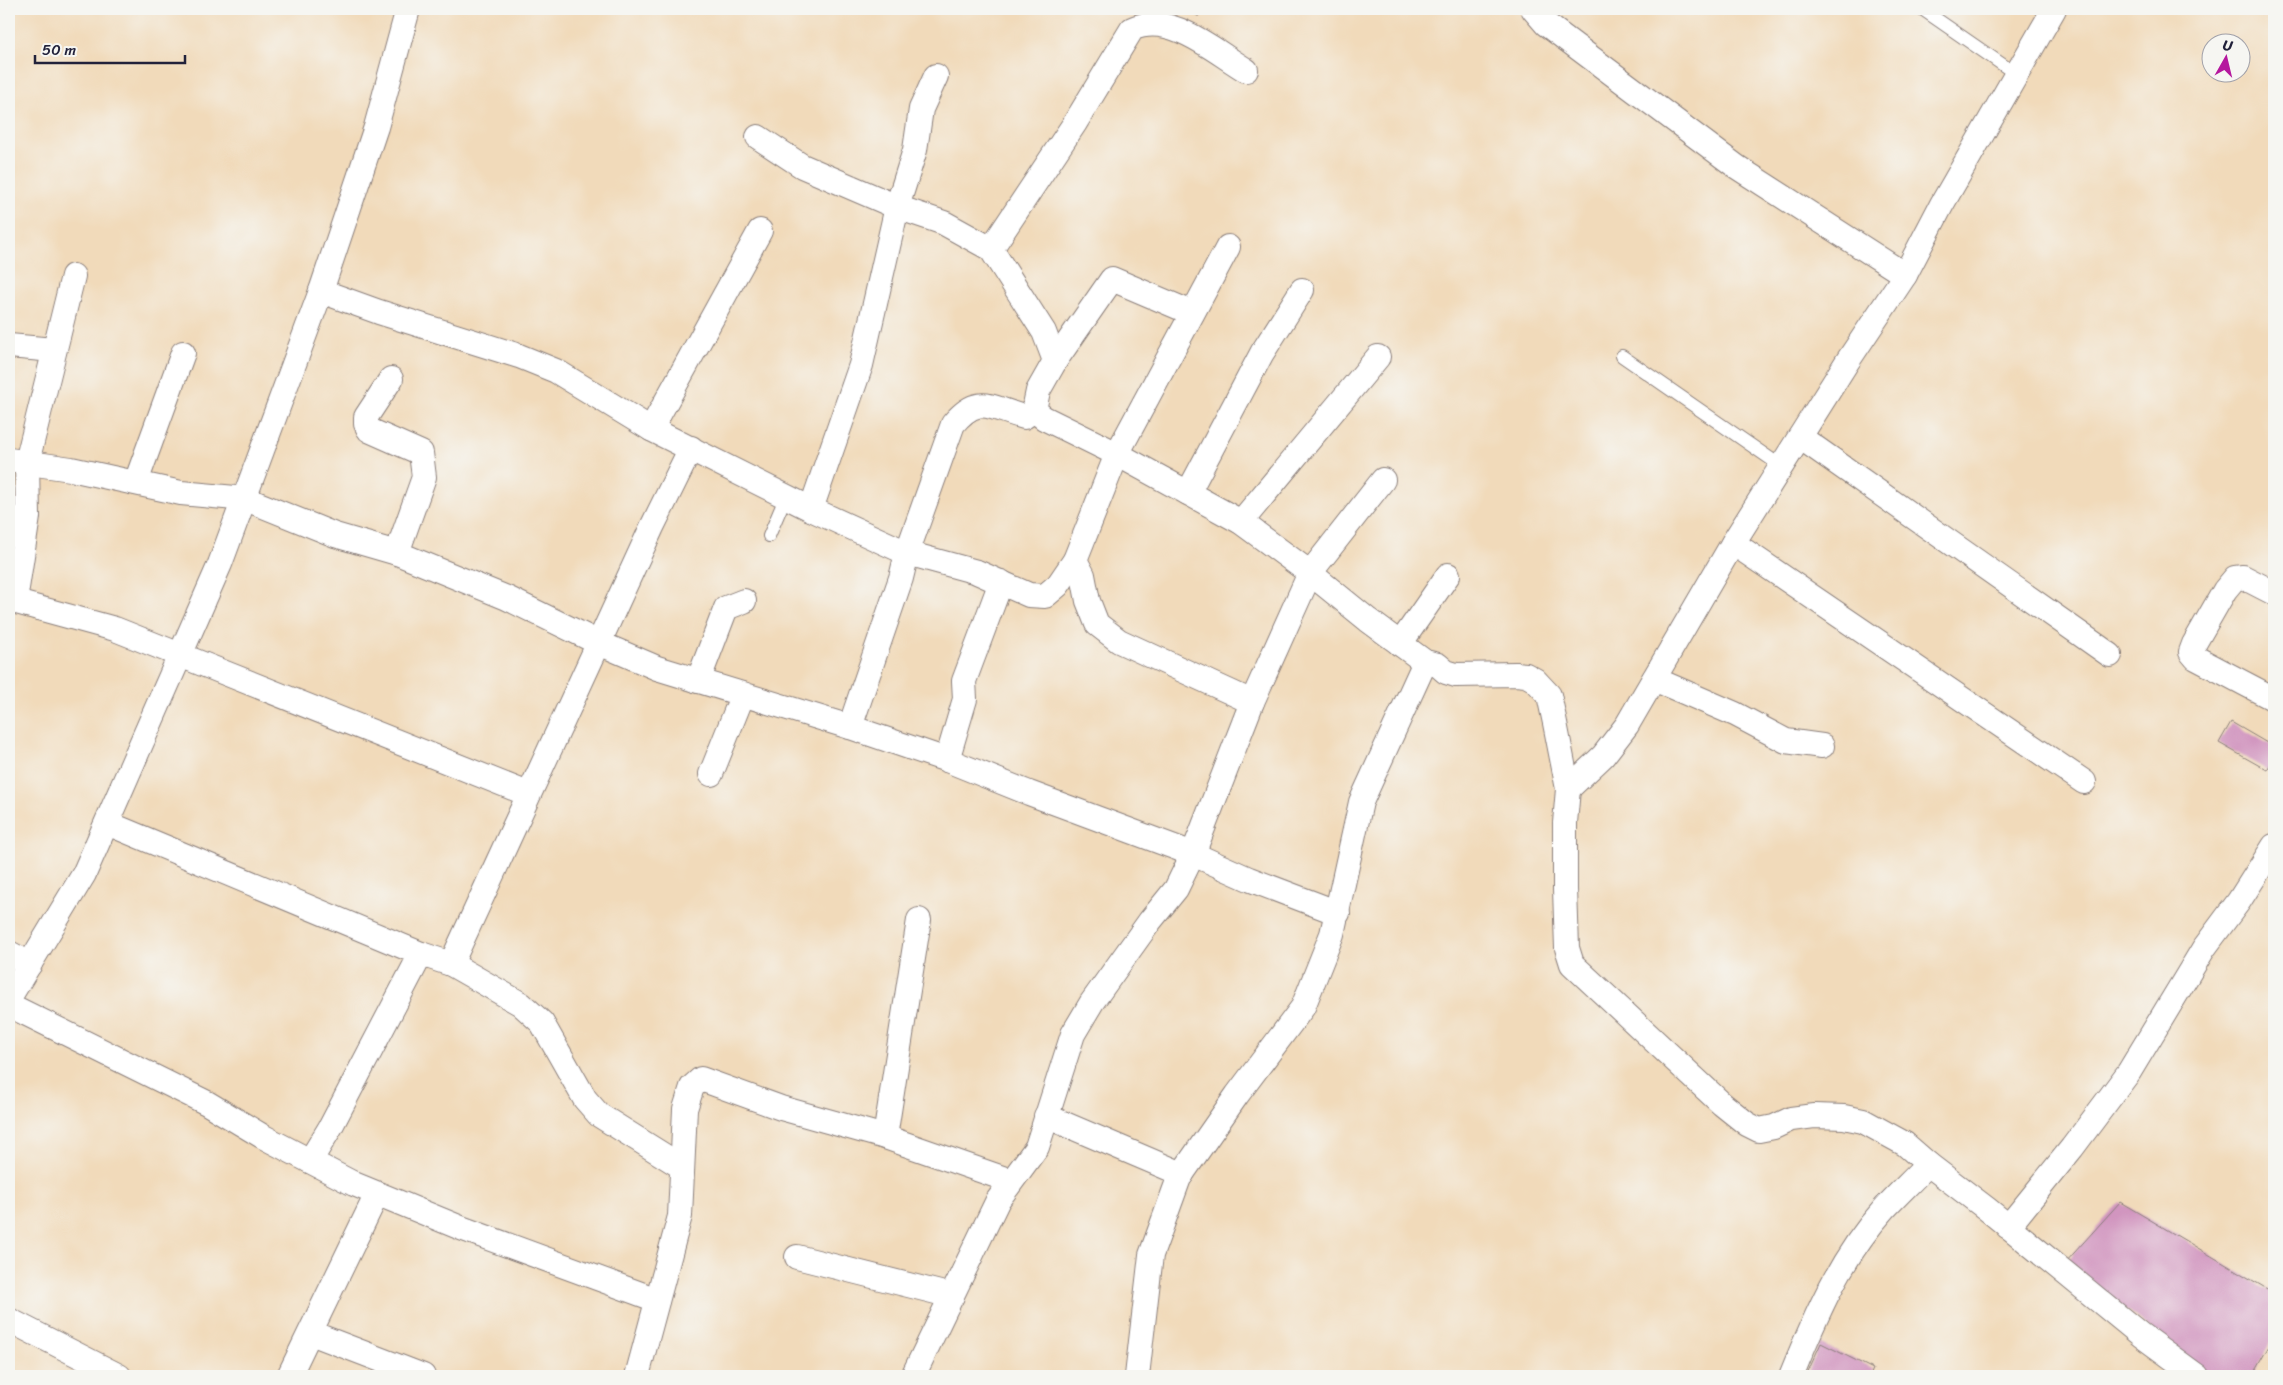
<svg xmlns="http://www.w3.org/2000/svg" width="2283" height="1385" font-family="Sriracha,sans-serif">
	<rect width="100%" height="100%" fill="#f6f6f2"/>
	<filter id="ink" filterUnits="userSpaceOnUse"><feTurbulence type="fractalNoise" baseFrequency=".02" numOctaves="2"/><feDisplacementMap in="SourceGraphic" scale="10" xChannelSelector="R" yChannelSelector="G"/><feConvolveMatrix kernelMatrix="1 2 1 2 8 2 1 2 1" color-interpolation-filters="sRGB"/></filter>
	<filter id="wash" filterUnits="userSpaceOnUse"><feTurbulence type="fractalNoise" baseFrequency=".0096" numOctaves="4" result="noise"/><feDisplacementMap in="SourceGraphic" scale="20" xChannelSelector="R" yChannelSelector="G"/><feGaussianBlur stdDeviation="1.12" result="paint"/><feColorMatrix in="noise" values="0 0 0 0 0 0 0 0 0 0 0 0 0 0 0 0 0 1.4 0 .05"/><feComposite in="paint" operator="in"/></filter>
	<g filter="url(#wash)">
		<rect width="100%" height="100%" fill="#f1daba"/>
		<g id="blocks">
			<!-- building -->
			<g fill="#d195bf">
				<polygon points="2231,722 2274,747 2274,758 2267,770 2219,743"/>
				<polygon points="2120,1202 2274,1293 2274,1337 2252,1376 2210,1376 2065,1263"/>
				<polygon points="1821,1343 1873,1369 1870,1376 1806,1376"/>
			</g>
		</g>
	</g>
	<g filter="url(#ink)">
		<use href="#blocks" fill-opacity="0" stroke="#8a7e7a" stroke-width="1"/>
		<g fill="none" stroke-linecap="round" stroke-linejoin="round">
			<!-- service casing -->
			<g stroke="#8a7e7a" stroke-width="14">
				<g id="service">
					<polyline points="1922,9 2016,74"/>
					<polyline points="1622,356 1781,466"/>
					<polyline points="769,536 786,496"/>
				</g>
			</g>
			<!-- minor casing -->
			<g stroke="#8a7e7a" stroke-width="26">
				<g id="minor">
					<polyline points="1533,9 1546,24 1737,167 1905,275"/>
					<polyline points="758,137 802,166 897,207 944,223 991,249 1044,332 1055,361 1038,391 1034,410 1044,418 1117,454 1241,522 1310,573 1368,620 1425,662 1438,665 1446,672 1456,675 1516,674 1526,675 1535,680 1549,695 1555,723 1568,789 1565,823 1565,889 1567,948 1572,964 1722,1104 1747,1124 1759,1130 1774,1127 1791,1119 1814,1116 1844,1117 1863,1121 1905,1144 1928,1164 1987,1209 2141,1335 2197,1376"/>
					<path d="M 991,249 L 1075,123 L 1132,29 C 1170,11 1214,51 1246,70"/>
					<polyline points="321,291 379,312 519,356 556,371 651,429 811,509 907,553 977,572 1029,595 1045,596 1058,585 1075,560 1117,454 1228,247"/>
					<polyline points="9,346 54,350"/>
					<polyline points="1055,361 1112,279 1192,313"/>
					<polyline points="391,379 366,417 366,424 369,430 421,453 424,477 397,553"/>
					<polyline points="651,429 760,231"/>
					<polyline points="1800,437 2110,655"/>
					<polyline points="9,460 71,469 181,493 246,499 335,535 397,553 507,598 599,643 657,668 850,727 947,760 1029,793 1193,854 1249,879 1338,913"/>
					<polyline points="136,482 183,353"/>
					<polyline points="1188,493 1262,353 1302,290"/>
					<polyline points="811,509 861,365 897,207 915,150 921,109 936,76"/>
					<polyline points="1241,522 1378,357"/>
					<polyline points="1733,543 2084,782"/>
					<polyline points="1075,560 1083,575 1088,601 1097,624 1119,641 1252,702"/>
					<polyline points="2274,593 2243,577 2235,578 2225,590 2194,644 2191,652 2196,658 2274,699"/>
					<polyline points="9,600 115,629 528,794"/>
					<polyline points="15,601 28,517 27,462 73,276"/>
					<polyline points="1400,644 1448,575"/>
					<polyline points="1654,679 1735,714 1786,741 1822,746"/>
					<polyline points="698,681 726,608 744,601"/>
					<path d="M 850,727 L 901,578 L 907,553 L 953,424 C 979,393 990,408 1024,417 L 1034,410"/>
					<polyline points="947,760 965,699 964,681 1001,582"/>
					<polyline points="711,774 743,694"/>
					<polyline points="1568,789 1603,756 1627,725 1733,543 1847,362 1905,275 1942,204 2054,9"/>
					<polyline points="107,823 421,954 451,964 521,1004 542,1023 585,1099 599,1115 682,1167"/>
					<polyline points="9,953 30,964"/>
					<polyline points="451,964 652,527 691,448"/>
					<polyline points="9,998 84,874 220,564 321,291 376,127 408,9"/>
					<polyline points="9,1005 207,1103 262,1136 354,1184 461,1228 657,1300"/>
					<polyline points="1046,1116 1182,1174"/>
					<polyline points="885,1137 919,920"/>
					<polyline points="310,1161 330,1128 421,954"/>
					<polyline points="2008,1227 2072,1148 2129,1072 2204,948 2239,901 2274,846"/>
					<polyline points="797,1257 952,1296"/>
					<polyline points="9,1320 119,1376"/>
					<polyline points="311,1333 423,1376"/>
					<polyline points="289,1376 377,1194"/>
					<polyline points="637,1376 680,1216 685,1109 692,1087 701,1079 781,1108 885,1137 1011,1181"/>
					<polyline points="913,1376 998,1200 1037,1147 1073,1034 1092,1002 1150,921 1176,889 1193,854 1252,702 1310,573 1383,480"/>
					<polyline points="1137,1376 1151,1255 1179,1178 1237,1095 1303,1007 1332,934 1361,802 1425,662"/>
					<path d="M 1791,1376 C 1816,1315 1840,1258 1885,1208 C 1899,1193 1914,1179 1928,1164"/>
				</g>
			</g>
			<!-- path -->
			<polyline stroke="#8a7e7a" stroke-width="3" stroke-dasharray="4 4" stroke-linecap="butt" points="1197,16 1201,9"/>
			<!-- service -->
			<use href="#service" stroke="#fff" stroke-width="12"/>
			<!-- minor -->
			<use href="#minor" stroke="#fff" stroke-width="24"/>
		</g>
	</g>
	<!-- margin -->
	<rect width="2283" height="1385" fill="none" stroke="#f6f6f2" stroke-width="30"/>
	<!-- north arrow -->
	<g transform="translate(2226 58) rotate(8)"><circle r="24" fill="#f6f6f2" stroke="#a1a1a9"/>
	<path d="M0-4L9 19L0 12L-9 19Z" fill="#b5179e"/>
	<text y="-8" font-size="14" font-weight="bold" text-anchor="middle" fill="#22223b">U</text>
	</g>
	<!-- scale -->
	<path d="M35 55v8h150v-8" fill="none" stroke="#22223b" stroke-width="2.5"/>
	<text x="42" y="55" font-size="15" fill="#22223b" stroke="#f6f6f2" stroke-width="4" paint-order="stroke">50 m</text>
</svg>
